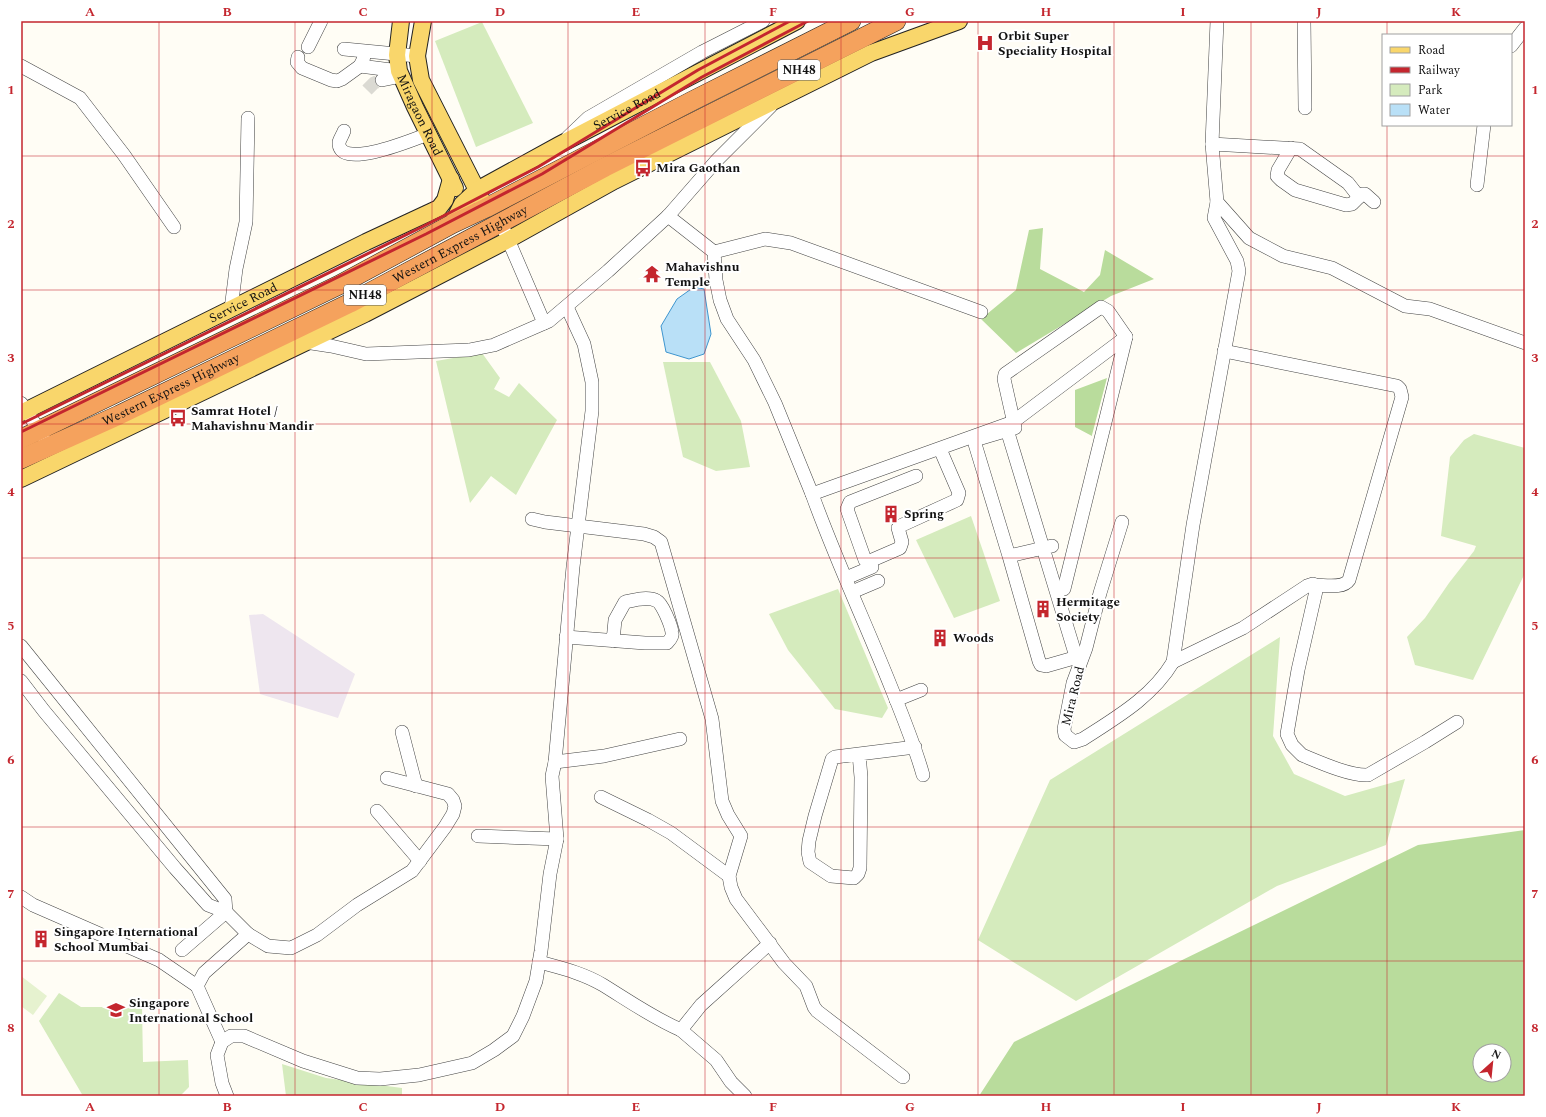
<svg xmlns="http://www.w3.org/2000/svg" width="1546" height="1117" font-family="Spectral,serif">
	<rect width="100%" height="100%" fill="#fffdf5"/>
	<!-- industrial -->
	<polygon fill="#eee6ef" points="263,614 355,674 338,718 260,694 249,615"/>
	<!-- green -->
	<g fill="#d5ebbd">
		<polygon points="482,22 533,123 476,147 435,41"/>
		<polygon points="482,353 500,378 494,389 509,397 519,383 557,420 516,495 491,476 470,503 436,361"/>
		<polygon points="663,362 710,362 741,421 750,467 716,471 683,457"/>
		<polygon points="1474,434 1525,448 1525,573 1473,680 1415,665 1407,637 1425,618 1449,583 1474,551 1476,546 1441,536 1450,457 1464,440"/>
		<polygon points="971,516 1000,601 954,618 916,540"/>
		<polygon points="838,589 888,708 882,718 835,709 788,650 769,614"/>
		<polygon points="1280,637 1273,736 1294,774 1345,796 1405,779 1386,845 1277,886 1076,1001 978,940 1050,780"/>
		<polygon points="59,993 81,1007 142,1007 143,1062 188,1060 189,1087 180,1096 83,1096 39,1021"/>
		<polygon points="282,1064 326,1078 402,1088 402,1096 286,1096"/>
	</g>
	<!-- forest -->
	<g fill="#b9dc9c" fill-rule="evenodd">
		<polygon points="1043,228 1040,269 1084,292 1100,275 1105,250 1154,279 1111,296 1016,353 981,319 1016,290 1029,230"/>
		<polygon points="1107,378 1092,435 1092,436 1075,427 1075,390"/>
		<path d="M 1525,830 L 1525,1096 L 979,1096 L 1014,1042 L 1418,845 ZM 1480,1051 L 1504,1051 L 1504,1075 L 1480,1075 Z"/>
	</g>
	<!-- pitch -->
	<polygon fill="#e6f2cf" points="21,976 47,996 33,1015 21,1006"/>
	<!-- water -->
	<polygon fill="#b9e0f7" stroke="#3f96cf" points="694,287 704,289 711,334 704,354 689,359 666,352 661,326 677,299"/>
	<g fill="none" stroke-linecap="round" stroke-linejoin="round">
		<!-- minor-tunnel -->
		<polyline stroke="#dbdad3" stroke-width="13" stroke-dasharray="13 6" stroke-linecap="butt" points="367,90 374,83 382,80"/>
		<!-- minor casing -->
		<g stroke="#444" stroke-width="14">
			<g id="minor">
				<polyline points="1217,21 1212,144 1217,202 1249,238 1283,256 1332,268 1405,306 1430,309 1525,343"/>
				<polyline points="1304,21 1305,108"/>
				<polyline points="1511,46 1525,28"/>
				<polyline points="308,47 321,21"/>
				<polyline points="344,49 417,56"/>
				<polyline points="298,57 297,62 302,68 331,80 337,81 342,79 360,66 363,60 365,52"/>
				<polyline points="21,66 80,98 124,155 174,227"/>
				<polyline points="360,66 399,71"/>
				<polyline points="382,80 402,76"/>
				<path d="M 344,131 C 343,134 340,139 339,142 C 337,172 417,138 428,134"/>
				<polyline points="568,137 588,118 702,52 763,21"/>
				<polyline points="1212,144 1300,149 1348,183 1359,197"/>
				<polyline points="1291,148 1278,170 1277,176 1281,180 1295,190 1346,205 1352,204 1362,194 1365,194 1374,202"/>
				<polyline points="1477,185 1484,125"/>
				<polyline points="668,216 714,252 716,280 720,300 727,319 754,360 775,403 812,494 1013,422 1126,337 1064,589"/>
				<polyline points="501,223 544,323"/>
				<polyline points="714,252 765,239 791,243 981,312"/>
				<polyline points="231,309 236,269 246,222 248,118"/>
				<polyline points="305,342 331,346 366,354 469,350 494,345 549,321 608,271 668,216 716,161 771,106"/>
				<path d="M 1224,351 L 1397,386 L 1400,389 L 1402,397 L 1349,580 C 1343,589 1325,585 1315,585"/>
				<polyline points="21,403 43,436"/>
				<polyline points="1015,428 1004,379 1005,374 1101,307 1108,311 1126,337"/>
				<polyline points="916,476 850,502 847,509 865,560 870,561 900,548 902,542 898,528 900,526 957,500 959,493 940,449"/>
				<path d="M 812,494 C 836,561 867,626 893,692 C 904,720 915,746 923,775"/>
				<polyline points="532,519 545,522 644,534 654,537 661,542 712,719 722,801 728,815 741,836 729,876 731,887 736,899 784,963 806,986 814,1007 817,1011 903,1077"/>
				<path d="M 1122,522 L 1100,593 L 1086,648 L 1073,683 L 1064,729 L 1065,735 L 1074,742 L 1083,739 C 1117,717 1152,697 1173,662 L 1193,525 L 1239,271 L 1237,261 L 1214,218 L 1217,202"/>
				<polyline points="1009,556 1039,661 1041,665 1046,666 1074,658 1076,655 1074,650 1008,433 1005,431 978,439 975,444 1009,556 1052,546"/>
				<polyline points="846,578 872,567"/>
				<polyline points="852,592 878,581"/>
				<path d="M 566,637 L 645,643 L 667,643 C 670,640 673,636 672,632 C 671,625 662,603 657,601 C 648,596 634,600 625,602 L 615,620 L 613,641"/>
				<polyline points="21,646 225,899 226,912"/>
				<path d="M 1173,662 L 1243,628 L 1307,586 L 1313,584 L 1315,585 L 1316,591 L 1298,670 L 1287,734 L 1292,745 L 1302,755 C 1319,762 1350,776 1368,775 L 1425,742 L 1457,722"/>
				<polyline points="21,681 44,711 175,868 208,905 226,912 248,934 268,946 291,948 317,935 357,905 412,871 445,827 453,814 455,806 453,800 448,794 387,778"/>
				<polyline points="896,700 921,690"/>
				<polyline points="402,732 416,786"/>
				<polyline points="859,754 861,777 860,868 858,874 854,878 831,876 810,862 808,852 809,841 815,816 832,759 835,757 915,747"/>
				<polyline points="555,762 604,756 680,739"/>
				<polyline points="601,797 648,820 671,833 729,876"/>
				<polyline points="377,811 420,861"/>
				<polyline points="478,836 557,839"/>
				<polyline points="21,897 33,905 159,960 197,986"/>
				<polyline points="182,950 226,912"/>
				<path d="M 539,962 C 561,968 583,973 603,985 C 629,1001 653,1018 681,1030 L 701,1005 L 770,943"/>
				<polyline points="681,1030 716,1060 731,1082 745,1096"/>
				<polyline points="222,1042 197,986 204,973 248,934"/>
				<polyline points="227,1096 222,1083 217,1055 222,1042 231,1036 244,1036 303,1061 357,1078 380,1079 419,1075 472,1063 494,1050 513,1036 523,1016 536,981 541,951 550,874 557,839 552,776 555,762 573,567 592,411 592,382 584,344 567,307"/>
			</g>
		</g>
		<!-- major casing -->
		<g stroke="#222" stroke-width="18">
			<g id="major">
				<path id="s1" d="M 401,21 L 397,55 L 399,71 L 415,107 L 455,188"/>
				<polyline points="423,21 417,56 421,80 482,200"/>
				<path id="s2" d="M 452,224 L 462,204 L 477,190 L 559,145 L 797,21"/>
				<path id="s3" d="M 21,413 L 366,242 L 439,208 L 445,200 L 451,179"/>
				<polyline points="21,479 365,314 508,240 614,181 871,53 959,21"/>
			</g>
		</g>
		<!-- highway casing -->
		<g stroke="#222" stroke-width="20">
			<g id="highway">
				<polyline points="21,439 339,285 452,224 486,208 692,101 851,21"/>
				<path id="s4" d="M 21,459 L 119,415 L 350,303 L 605,167 L 896,21"/>
			</g>
		</g>
		<!-- minor -->
		<use href="#minor" stroke="#fff" stroke-width="13"/>
		<!-- major -->
		<use href="#major" stroke="#f9d66b" stroke-width="16"/>
		<!-- highway -->
		<use href="#highway" stroke="#f5a25d" stroke-width="19"/>
		<!-- rail -->
		<g stroke="#c4262e" stroke-width="3">
			<polyline points="21,424 422,227 538,167 698,70 790,21"/>
			<polyline points="21,432 426,234 542,174 702,77 808,21"/>
		</g>
	</g>
	<!-- grid -->
	<path fill="none" stroke="#c4262e" stroke-width="1" stroke-opacity="0.55" d="M 159,21 L 159,1096M 295,21 L 295,1096M 432,21 L 432,1096M 568,21 L 568,1096M 705,21 L 705,1096M 841,21 L 841,1096M 978,21 L 978,1096M 1114,21 L 1114,1096M 1251,21 L 1251,1096M 1387,21 L 1387,35M 1387,125 L 1387,1096M 21,156 L 1525,156M 21,290 L 1525,290M 21,424 L 1525,424M 21,558 L 1525,558M 21,693 L 1525,693M 21,827 L 1525,827M 21,961 L 1525,961"/>
	<!-- icons -->
	<defs>
		<g id="hospital-bare" transform="scale(1.38)"><path d="M-5-5h3v3.5h4V-5h3V5h-3V1.5h-4V5h-3Z" fill="#c4262e" stroke="#fff" stroke-width="2.5" paint-order="stroke"/></g>
		<g id="bus-bare" transform="scale(1.38)"><path d="M-5-6H5V4H4V6H2V4H-2V6H-4V4H-5ZM-3.5-4V0h7V-4ZM-3.5 1.2v1.5H-2V1.2ZM2 1.2v1.5H3.5V1.2Z" fill="#c4262e" stroke="#fff" stroke-width="2.5" paint-order="stroke"/></g>
		<g id="temple-bare" transform="scale(1.38)"><path d="M0-6L5-2H3V0L6.5 2.5H4V6H1.5V3h-3V6H-4V2.5H-6.5L-3 0V-2H-5Z" fill="#c4262e" stroke="#fff" stroke-width="2.5" paint-order="stroke"/></g>
		<g id="building-bare" transform="scale(1.38)"><path d="M-4-6H4V6H1V3H-1V6H-4ZM-2.5-4.3h1.7v1.8h-1.7ZM.8-4.3h1.7v1.8H.8ZM-2.5-1h1.7V.8h-1.7ZM.8-1h1.7V.8H.8Z" fill="#c4262e" stroke="#fff" stroke-width="2.5" paint-order="stroke"/></g>
		<g id="school-bare" transform="scale(1.38)"><path d="M0-5L7-2L0 1L-7-2ZM-4 1L0 2.5L4 1V4Q0 6-4 4Z" fill="#c4262e" stroke="#fff" stroke-width="2.5" paint-order="stroke"/></g>
	</defs>
	<g fill-rule="evenodd">
		<use href="#hospital-bare" x="985" y="43"/>
		<use href="#bus-bare" x="643" y="168"/>
		<use href="#temple-bare" x="652" y="274"/>
		<use href="#bus-bare" x="178" y="418"/>
		<use href="#building-bare" x="891" y="514"/>
		<use href="#building-bare" x="1043" y="609"/>
		<use href="#building-bare" x="940" y="638"/>
		<use href="#building-bare" x="41" y="939"/>
		<use href="#school-bare" x="116" y="1010"/>
	</g>
	<g text-anchor="middle" dominant-baseline="central" stroke-width="4" stroke-linejoin="round" paint-order="stroke">
		<!-- shield labels -->
		<g fill="#fff" stroke="#585858" stroke-width="1">
			<rect x="778" y="60" width="42" height="20" rx="3"/>
			<rect x="344" y="285" width="42" height="20" rx="3"/>
		</g>
		<g font-size="12" font-weight="bold" fill="#111">
			<text x="799" y="70">NH48</text>
			<text x="365" y="295">NH48</text>
		</g>
		<!-- poi labels -->
		<g font-size="13" font-weight="bold" fill="#111" stroke="#fff" text-anchor="start">
			<text x="998" y="36">Orbit Super<tspan x="998" dy="15">Speciality Hospital</tspan></text>
			<text x="656" y="168">Mira Gaothan</text>
			<text x="665" y="267">Mahavishnu<tspan x="665" dy="15">Temple</tspan></text>
			<text x="191" y="411">Samrat Hotel /<tspan x="191" dy="15">Mahavishnu Mandir</tspan></text>
			<text x="904" y="514">Spring</text>
			<text x="1056" y="602">Hermitage<tspan x="1056" dy="15">Society</tspan></text>
			<text x="953" y="638">Woods</text>
			<text x="54" y="932">Singapore International<tspan x="54" dy="15">School Mumbai</tspan></text>
			<text x="129" y="1003">Singapore<tspan x="129" dy="15">International School</tspan></text>
		</g>
		<!-- street labels -->
		<g font-size="13" fill="#111" stroke="#fff">
			<text stroke="none"><textPath href="#s2" startOffset="213">Service Road</textPath></text>
			<text stroke="none"><textPath href="#s1" startOffset="99">Miragaon Road</textPath></text>
			<text stroke="none"><textPath href="#s4" startOffset="489">Western Express Highway</textPath></text>
			<text stroke="none"><textPath href="#s3" startOffset="248">Service Road</textPath></text>
			<text stroke="none"><textPath href="#s4" startOffset="165">Western Express Highway</textPath></text>
			<text transform="translate(1073 696) rotate(-76)">Mira Road</text>
		</g>
	</g>
	<!-- border -->
	<rect width="1546" height="1117" fill="none" stroke="#ffffff" stroke-width="44"/>
	<!-- legend -->
	<rect x="1382" y="34" width="130" height="92" fill="#ffffff" stroke="#a0a0a0"/>
	<rect x="1390" y="47" width="20" height="6" fill="#f9d66b" stroke="#a0a0a0"/>
	<text x="1418" y="54" font-size="12" fill="#111111">Road</text>
	<rect x="1390" y="67" width="20" height="6" fill="#c4262e" stroke="#a0a0a0"/>
	<text x="1418" y="74" font-size="12" fill="#111111">Railway</text>
	<rect x="1390" y="84" width="20" height="12" fill="#d5ebbd" stroke="#a0a0a0"/>
	<text x="1418" y="94" font-size="12" fill="#111111">Park</text>
	<rect x="1390" y="104" width="20" height="12" fill="#b9e0f7" stroke="#a0a0a0"/>
	<text x="1418" y="114" font-size="12" fill="#111111">Water</text>
	<!-- north arrow -->
	<g transform="translate(1492 1063) rotate(27)"><circle r="19" fill="#ffffff" stroke="#a0a0a0"/>
	<path d="M0-3L7 15L0 10L-7 15Z" fill="#c4262e"/>
	<text y="-6" font-size="11" font-weight="bold" text-anchor="middle" fill="#111111">N</text>
	</g>
	<rect x="22" y="22" width="1502" height="1073" fill="none" stroke="#c4262e" stroke-width="1.5"/>
	<g font-size="13" text-anchor="middle" font-weight="bold" fill="#c4262e">
		<text x="90" y="16">A</text>
		<text x="227" y="16">B</text>
		<text x="363" y="16">C</text>
		<text x="500" y="16">D</text>
		<text x="636" y="16">E</text>
		<text x="773" y="16">F</text>
		<text x="910" y="16">G</text>
		<text x="1046" y="16">H</text>
		<text x="1183" y="16">I</text>
		<text x="1319" y="16">J</text>
		<text x="1456" y="16">K</text>
		<text x="11" y="94">1</text>
		<text x="1535" y="94">1</text>
		<text x="11" y="228">2</text>
		<text x="1535" y="228">2</text>
		<text x="11" y="362">3</text>
		<text x="1535" y="362">3</text>
		<text x="11" y="496">4</text>
		<text x="1535" y="496">4</text>
		<text x="11" y="630">5</text>
		<text x="1535" y="630">5</text>
		<text x="11" y="764">6</text>
		<text x="1535" y="764">6</text>
		<text x="11" y="898">7</text>
		<text x="1535" y="898">7</text>
		<text x="11" y="1032">8</text>
		<text x="1535" y="1032">8</text>
		<text x="90" y="1111">A</text>
		<text x="227" y="1111">B</text>
		<text x="363" y="1111">C</text>
		<text x="500" y="1111">D</text>
		<text x="636" y="1111">E</text>
		<text x="773" y="1111">F</text>
		<text x="910" y="1111">G</text>
		<text x="1046" y="1111">H</text>
		<text x="1183" y="1111">I</text>
		<text x="1319" y="1111">J</text>
		<text x="1456" y="1111">K</text>
	</g>
</svg>
